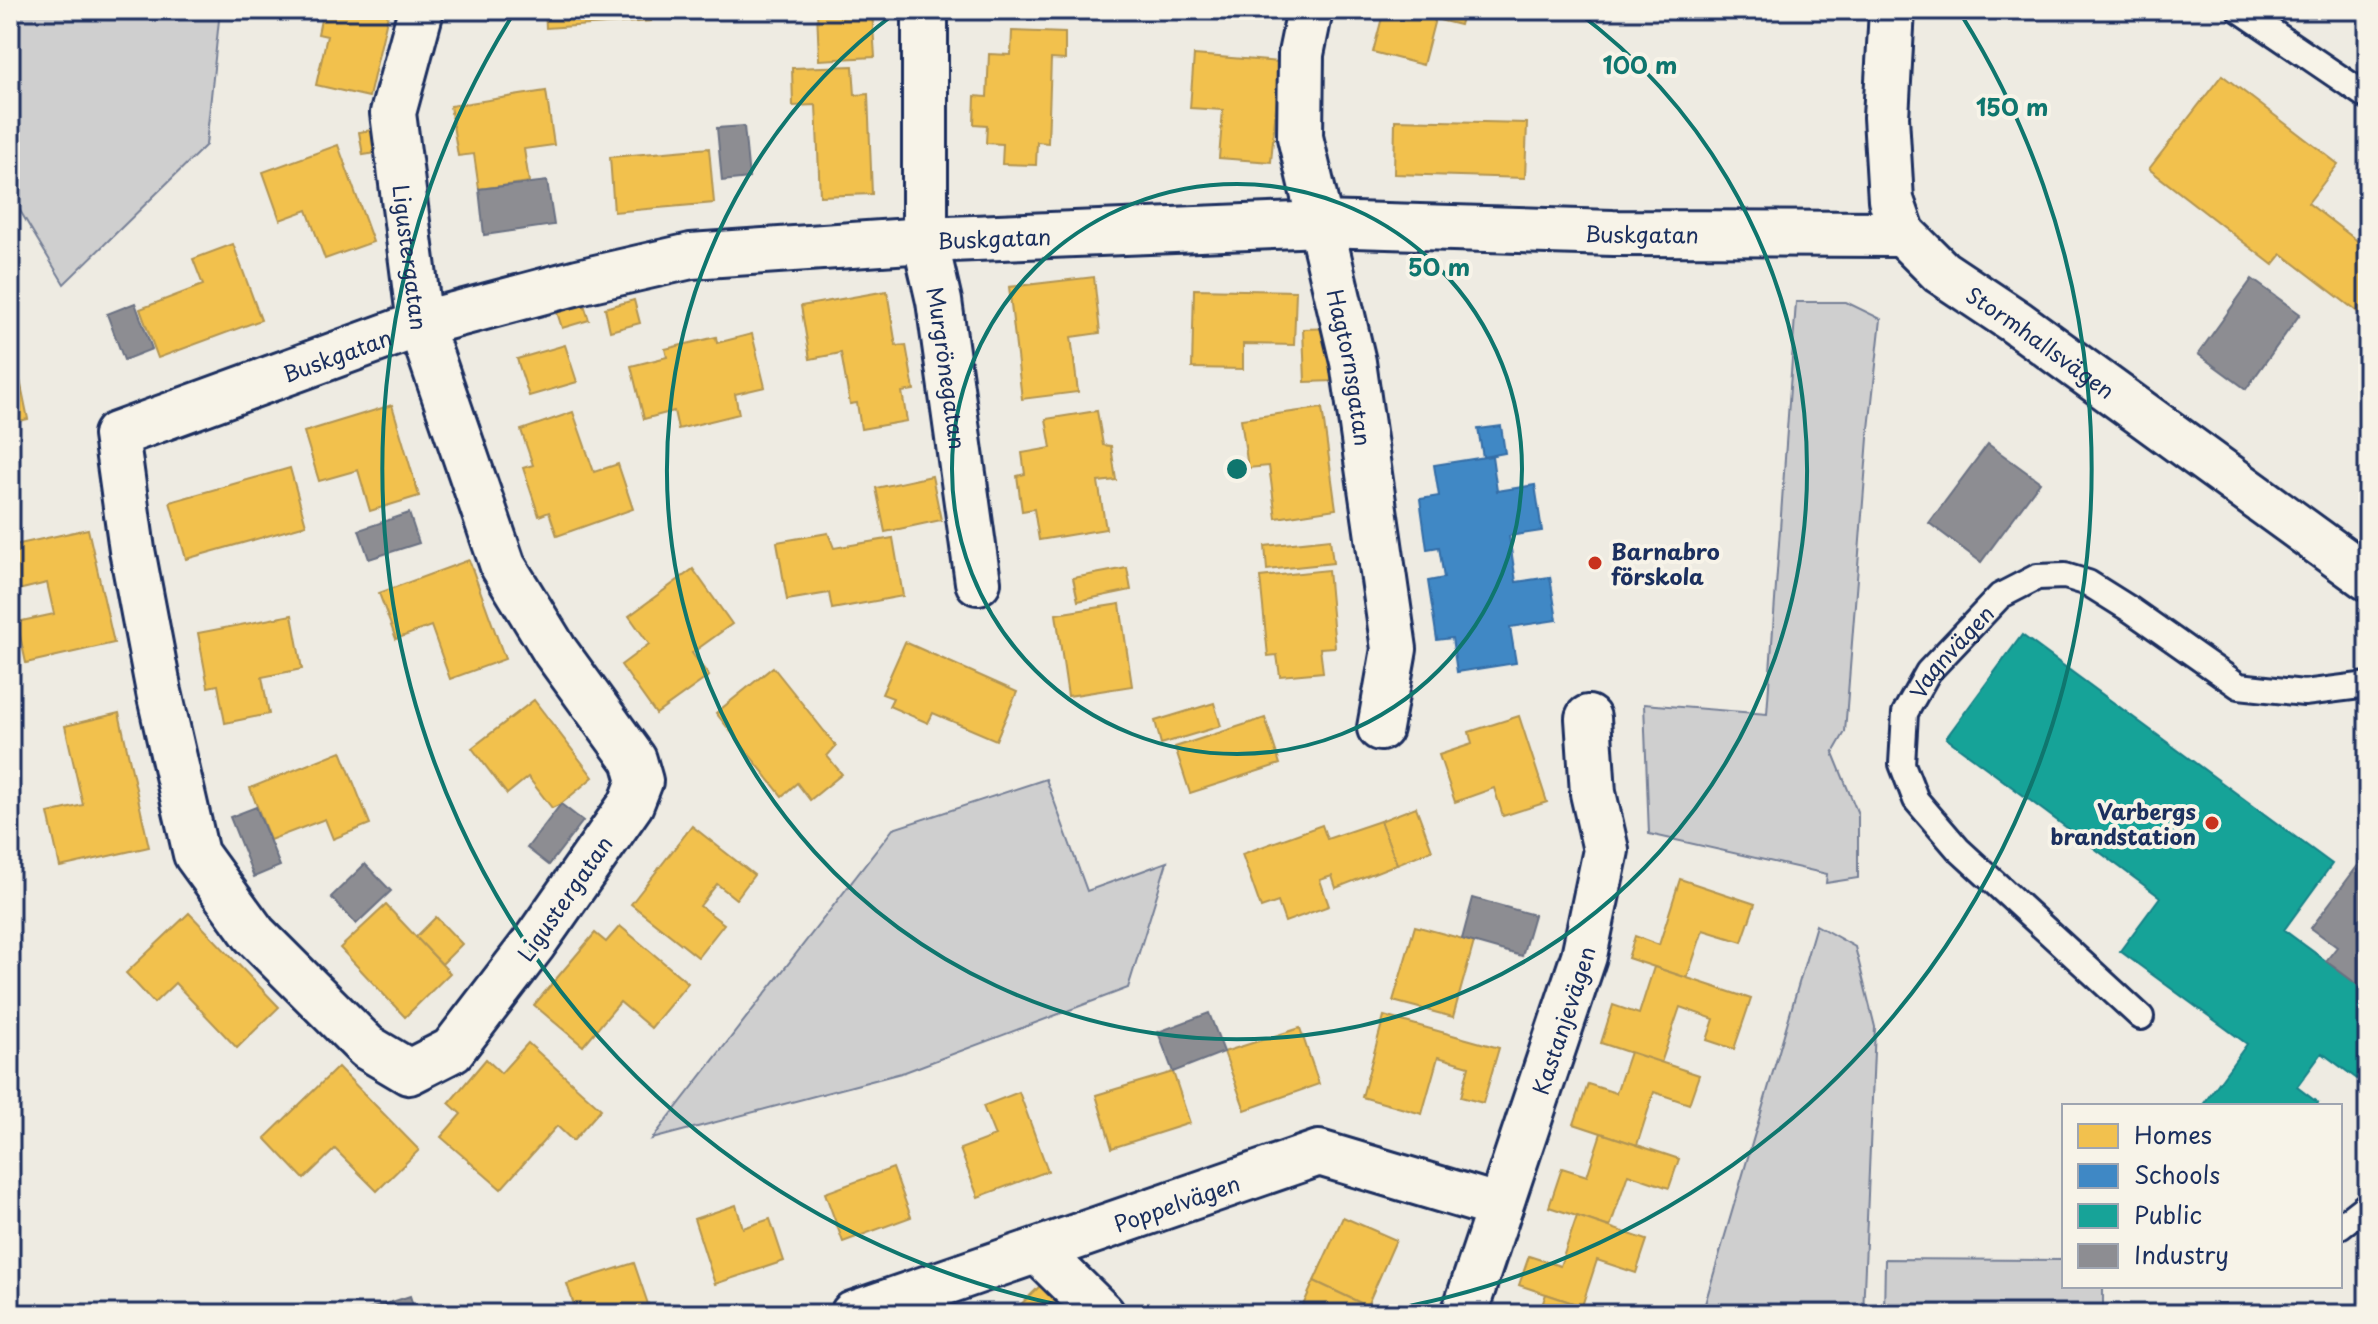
<svg xmlns="http://www.w3.org/2000/svg" width="2378" height="1324" font-family="'Playpen Sans',sans-serif">
	<rect width="100%" height="100%" fill="#eeebe2"/>
	<filter id="ink" filterUnits="userSpaceOnUse"><feTurbulence type="fractalNoise" baseFrequency=".0125" numOctaves="2"/><feDisplacementMap in="SourceGraphic" scale="16" xChannelSelector="R" yChannelSelector="G"/><feConvolveMatrix kernelMatrix="1 2 1 2 8 2 1 2 1" color-interpolation-filters="sRGB"/></filter>
	<g filter="url(#ink)">
		<!-- green -->
		<g fill="#cfcfcf" stroke="#757f96" stroke-width="2">
			<polygon points="10,10 220,10 206,145 64,284 10,194"/>
			<polygon points="1796,302 1846,302 1881,319 1868,438 1845,732 1833,753 1858,814 1858,878 1826,883 1827,874 1649,834 1644,704 1767,714"/>
			<polygon points="1046,779 1087,891 1167,862 1128,988 905,1072 652,1139 893,829"/>
			<polygon points="1816,925 1855,947 1875,1027 1863,1314 1702,1314"/>
			<polygon points="1885,1259 2064,1260 2064,1286 2103,1286 2103,1314 1884,1314"/>
		</g>
		<!-- homes -->
		<g fill="#f2c14e" stroke="#b29553" stroke-width="2">
			<polygon points="323,10 389,10 369,97 316,85 327,36 318,34"/>
			<polygon points="545,10 651,10 651,21 546,28"/>
			<polygon points="817,10 872,10 875,57 819,60"/>
			<rect x="1015" y="10" width="50" height="5"/>
			<polygon points="1384,10 1464,10 1460,25 1435,19 1423,65 1373,52"/>
			<polygon points="1012,31 1065,33 1065,60 1051,59 1048,143 1037,142 1036,165 1002,164 1003,144 986,143 987,125 974,124 975,96 987,97 989,54 1011,55"/>
			<polygon points="1194,55 1280,62 1271,162 1219,158 1223,110 1190,108"/>
			<polygon points="853,66 855,95 868,94 872,194 820,196 816,105 793,106 792,68"/>
			<polygon points="2222,75 2338,164 2308,203 2368,249 2368,320 2282,254 2273,265 2149,169"/>
			<polygon points="546,91 554,145 524,149 529,182 479,189 474,154 458,156 450,106"/>
			<polygon points="1395,120 1527,123 1525,178 1394,174"/>
			<polygon points="379,129 383,152 363,155 359,132"/>
			<polygon points="338,145 373,242 325,259 307,210 280,220 263,172"/>
			<polygon points="709,148 714,203 614,212 610,157"/>
			<polygon points="233,244 261,320 158,358 140,309 203,285 193,259"/>
			<polygon points="1094,277 1100,333 1071,337 1078,392 1022,399 1009,287"/>
			<polygon points="1194,289 1296,291 1294,345 1243,344 1243,369 1192,368"/>
			<polygon points="887,291 896,346 906,345 914,390 902,392 907,421 861,429 857,403 850,404 841,353 810,359 801,306"/>
			<polygon points="582,298 589,320 562,328 555,306"/>
			<polygon points="634,300 640,323 610,331 605,308"/>
			<polygon points="1333,328 1335,381 1305,382 1303,329"/>
			<polygon points="752,334 765,387 735,394 739,414 678,429 674,411 644,419 631,366 667,357 665,349 716,337 717,343"/>
			<polygon points="565,345 577,382 529,396 517,359"/>
			<polygon points="15,356 28,419 10,423 10,357"/>
			<polygon points="392,405 419,496 370,511 358,470 319,481 304,432"/>
			<polygon points="1322,408 1336,509 1276,518 1269,466 1248,468 1241,419"/>
			<polygon points="1097,411 1103,445 1111,446 1116,480 1098,482 1106,529 1039,540 1034,509 1022,511 1017,476 1025,474 1022,453 1051,448 1046,419"/>
			<polygon points="573,412 594,472 618,464 633,509 557,536 549,512 539,516 523,468 533,465 521,430"/>
			<polygon points="290,468 306,525 186,559 170,502"/>
			<polygon points="932,476 941,520 885,532 876,488"/>
			<polygon points="88,529 114,643 26,663 17,622 54,614 47,583 10,592 10,546"/>
			<polygon points="828,533 834,548 893,538 903,596 832,609 829,593 787,600 777,542"/>
			<polygon points="1330,539 1333,563 1267,570 1265,546"/>
			<polygon points="469,560 505,659 450,679 431,626 396,639 379,593"/>
			<polygon points="1127,568 1131,590 1078,601 1073,578"/>
			<polygon points="693,569 732,624 692,653 709,676 656,714 621,665 649,644 629,616"/>
			<polygon points="1328,570 1335,647 1320,648 1323,672 1280,676 1277,655 1268,656 1260,577"/>
			<polygon points="1120,604 1132,686 1068,696 1056,614"/>
			<polygon points="292,615 302,669 262,677 269,714 225,723 218,685 208,687 198,633"/>
			<polygon points="905,642 1017,692 996,740 933,713 928,723 889,706 893,698 882,694"/>
			<polygon points="773,667 836,746 827,756 842,774 810,800 797,783 782,796 716,713"/>
			<polygon points="534,700 593,777 561,804 552,808 528,777 507,794 472,748"/>
			<polygon points="1214,703 1221,726 1161,744 1155,721"/>
			<polygon points="119,713 149,847 60,867 48,813 83,805 65,726"/>
			<polygon points="1519,716 1547,802 1503,816 1494,788 1455,802 1439,755 1472,744 1469,732"/>
			<polygon points="1265,718 1280,764 1190,793 1175,747"/>
			<polygon points="341,751 370,824 333,839 325,819 270,840 250,788"/>
			<polygon points="1416,807 1432,850 1397,864 1380,821"/>
			<polygon points="1380,821 1397,864 1336,888 1332,876 1320,880 1329,906 1285,922 1278,902 1261,908 1242,854 1322,825 1327,839"/>
			<polygon points="692,826 754,875 736,899 717,884 700,906 724,924 698,957 631,904"/>
			<polygon points="1680,879 1755,904 1742,942 1703,930 1687,978 1628,958 1635,936 1659,945"/>
			<polygon points="386,905 450,973 405,1017 340,948"/>
			<polygon points="189,913 279,1007 237,1048 175,983 154,1003 126,973"/>
			<polygon points="436,917 462,944 442,964 416,937"/>
			<polygon points="620,926 688,983 651,1028 620,1002 583,1046 534,1005 595,933 606,942"/>
			<polygon points="1415,926 1474,942 1453,1017 1393,1001"/>
			<polygon points="1654,967 1751,999 1734,1049 1707,1040 1714,1019 1680,1007 1661,1063 1601,1043 1613,1005 1639,1014"/>
			<polygon points="1384,1016 1499,1048 1483,1103 1461,1097 1469,1066 1438,1057 1422,1114 1362,1097"/>
			<polygon points="1300,1028 1319,1084 1245,1110 1224,1052"/>
			<polygon points="528,1043 601,1109 573,1141 557,1126 501,1189 441,1137 461,1114 449,1103 486,1059 501,1073"/>
			<polygon points="1630,1052 1699,1075 1689,1104 1654,1092 1637,1145 1574,1124 1588,1084 1616,1093"/>
			<polygon points="338,1067 419,1150 377,1191 335,1149 304,1179 265,1138"/>
			<polygon points="1173,1072 1190,1123 1112,1148 1096,1095"/>
			<polygon points="1019,1092 1048,1171 978,1197 960,1149 995,1136 983,1106"/>
			<polygon points="1601,1133 1679,1159 1669,1188 1628,1174 1610,1227 1549,1207 1562,1168 1587,1176"/>
			<polygon points="893,1168 911,1217 843,1242 825,1193"/>
			<polygon points="736,1205 743,1228 770,1219 784,1261 715,1284 694,1219"/>
			<polygon points="1577,1216 1647,1240 1636,1273 1597,1260 1582,1306 1519,1285 1529,1256 1560,1266"/>
			<polygon points="1343,1217 1396,1240 1367,1306 1314,1281"/>
			<polygon points="634,1263 649,1307 628,1314 577,1314 567,1284"/>
			<polygon points="1314,1281 1367,1306 1364,1314 1299,1314"/>
			<polygon points="1041,1285 1069,1314 1011,1314"/>
			<polygon points="1546,1294 1582,1306 1605,1314 1539,1314"/>
		</g>
		<!-- schools -->
		<g fill="#3f88c5" stroke="#346da6" stroke-width="2">
			<polygon points="1501,426 1505,453 1483,457 1478,429"/>
			<polygon points="1492,456 1497,491 1535,485 1542,531 1509,536 1516,582 1550,577 1557,620 1510,627 1516,663 1457,672 1452,638 1437,640 1428,581 1444,578 1439,547 1427,549 1420,499 1439,496 1434,465"/>
		</g>
		<!-- public -->
		<polygon fill="#17a398" stroke="#188087" stroke-width="2" points="2022,635 2332,864 2284,930 2368,992 2368,1087 2322,1053 2297,1087 2318,1103 2316,1106 2202,1106 2247,1044 2120,951 2160,897 1946,738"/>
		<!-- industry -->
		<g fill="#8d8d92" stroke="#6b7182" stroke-width="2">
			<polygon points="744,126 749,178 722,181 717,128"/>
			<polygon points="547,181 554,225 484,235 479,189"/>
			<polygon points="2252,279 2300,314 2246,389 2198,354"/>
			<polygon points="135,303 152,349 124,360 107,314"/>
			<polygon points="1988,444 2040,482 1981,562 1929,523"/>
			<polygon points="409,513 419,543 369,559 359,530"/>
			<polygon points="561,804 583,821 549,865 527,848"/>
			<polygon points="256,807 280,866 254,877 230,817"/>
			<polygon points="2368,852 2368,980 2362,988 2326,961 2337,947 2311,928"/>
			<polygon points="365,864 391,891 356,924 331,897"/>
			<polygon points="1473,898 1534,915 1522,956 1462,939"/>
			<polygon points="1209,1013 1224,1052 1173,1072 1158,1032"/>
			<polygon points="410,1296 416,1314 362,1314 361,1312"/>
		</g>
		<g fill="none" stroke-linecap="round" stroke-linejoin="round">
			<!-- service casing -->
			<g stroke="#1b2f5e" stroke-width="30">
				<g id="service">
					<polyline points="2240,10 2368,97"/>
					<path id="s1" d="M 2141,1017 L 1958,849 L 1916,800 L 1902,764 L 1905,713 L 1928,672 L 2000,596 L 2037,577 L 2065,576 L 2088,583 L 2131,610 L 2239,686 L 2304,693 L 2368,685"/>
					<polyline points="2340,1226 2368,1204"/>
				</g>
			</g>
			<!-- minor casing -->
			<g stroke="#1b2f5e" stroke-width="50">
				<g id="minor">
					<path id="s2" d="M 421,10 L 393,113 L 420,324 L 503,566 L 555,651 L 634,760 L 640,781 L 631,804 L 534,943 L 452,1050 L 409,1072 L 367,1047 L 254,934 L 196,854 L 159,692 L 132,550 L 116,435 L 420,324 L 578,282 L 691,256 L 925,240 L 1321,224 L 1613,233 L 1903,234"/>
					<path id="s3" d="M 925,10 L 925,240 L 939,301 L 978,582"/>
					<path id="s4" d="M 1310,10 L 1301,54 L 1300,137 L 1353,362 L 1394,649 L 1380,728"/>
					<path id="s5" d="M 1892,10 L 1886,117 L 1891,200 L 1903,234 L 1941,272 L 2016,322 L 2368,578"/>
					<polyline points="1038,1251 1102,1314"/>
					<path id="s6" d="M 853,1314 L 1319,1153 L 1500,1207"/>
					<path id="s7" d="M 1464,1314 L 1584,956 L 1606,850 L 1593,793 L 1588,718"/>
				</g>
			</g>
			<!-- service -->
			<use href="#service" stroke="#f7f3e8" stroke-width="24"/>
			<!-- minor -->
			<use href="#minor" stroke="#f7f3e8" stroke-width="44"/>
		</g>
	</g>
	<!-- distance rings -->
	<g fill="none" stroke="#0f766e" stroke-width="4">
		<circle cx="1237" cy="469" r="285"/>
		<path d="M1576 11A570 570 0 1 1 898 11"/>
		<path d="M1103 1313A855 855 0 0 1 512 16M1962 16A855 855 0 0 1 1371 1313"/>
	</g>
	<!-- markers -->
	<g fill="#c8321e" stroke="#f7f3e8" stroke-width="3">
		<circle cx="1595" cy="563" r="8"/>
		<circle cx="2212" cy="823" r="8"/>
	</g>
	<g text-anchor="middle" dominant-baseline="central" stroke-width="8" stroke-linejoin="round" paint-order="stroke">
		<!-- street labels -->
		<g font-size="22" fill="#1b2f5e" stroke="#f7f3e8">
			<text stroke="none"><textPath href="#s2" startOffset="3498">Buskgatan</textPath></text>
			<text stroke="none"><textPath href="#s2" startOffset="2850">Buskgatan</textPath></text>
			<text stroke="none"><textPath href="#s2" startOffset="252">Ligustergatan</textPath></text>
			<text stroke="none"><textPath href="#s5" startOffset="402">Stormhallsvägen</textPath></text>
			<text stroke="none"><textPath href="#s2" startOffset="2178">Buskgatan</textPath></text>
			<text stroke="none"><textPath href="#s3" startOffset="360">Murgrönegatan</textPath></text>
			<text stroke="none"><textPath href="#s4" startOffset="364">Hagtornsgatan</textPath></text>
			<text stroke="none"><textPath href="#s1" startOffset="480">Vagnvägen</textPath></text>
			<text transform="translate(564 898) rotate(-55)">Ligustergatan</text>
			<text stroke="none"><textPath href="#s7" startOffset="310">Kastanjevägen</textPath></text>
			<text stroke="none"><textPath href="#s6" startOffset="342">Poppelvägen</textPath></text>
		</g>
		<!-- poi labels -->
		<g font-size="22" font-weight="bold" fill="#1b2f5e" stroke="#f7f3e8" text-anchor="start">
			<text x="1611" y="550">Barnabro<tspan x="1611" dy="25">förskola</tspan></text>
			<text x="2196" y="810" text-anchor="end">Varbergs<tspan x="2196" dy="25">brandstation</tspan></text>
		</g>
	</g>
	<circle cx="1237" cy="469" r="12" fill="#0f766e" stroke="#f7f3e8" stroke-width="4"/>
	<g font-size="24" text-anchor="middle" font-weight="bold" fill="#0f766e" stroke="#f7f3e8" stroke-width="8" stroke-linejoin="round" paint-order="stroke">
		<text x="1640" y="74">100 m</text>
		<text x="2012" y="116">150 m</text>
		<text x="1439" y="276">50 m</text>
	</g>
	<!-- margin -->
	<rect width="2378" height="1324" fill="none" stroke="#f7f3e8" stroke-width="40"/>
	<rect x="20" y="20" width="2338" height="1284" fill="none" stroke="#1b2f5e" stroke-width="3" filter="url(#ink)"/>
	<!-- legend -->
	<rect x="2062" y="1104" width="280" height="184" fill="#f7f3e8" stroke="#9fa5b1" stroke-width="2"/>
	<rect x="2078" y="1124" width="40" height="24" fill="#f2c14e" stroke="#9fa5b1" stroke-width="2"/>
	<text x="2134" y="1144" font-size="24" fill="#1b2f5e">Homes</text>
	<rect x="2078" y="1164" width="40" height="24" fill="#3f88c5" stroke="#9fa5b1" stroke-width="2"/>
	<text x="2134" y="1184" font-size="24" fill="#1b2f5e">Schools</text>
	<rect x="2078" y="1204" width="40" height="24" fill="#17a398" stroke="#9fa5b1" stroke-width="2"/>
	<text x="2134" y="1224" font-size="24" fill="#1b2f5e">Public</text>
	<rect x="2078" y="1244" width="40" height="24" fill="#8d8d92" stroke="#9fa5b1" stroke-width="2"/>
	<text x="2134" y="1264" font-size="24" fill="#1b2f5e">Industry</text>
</svg>
